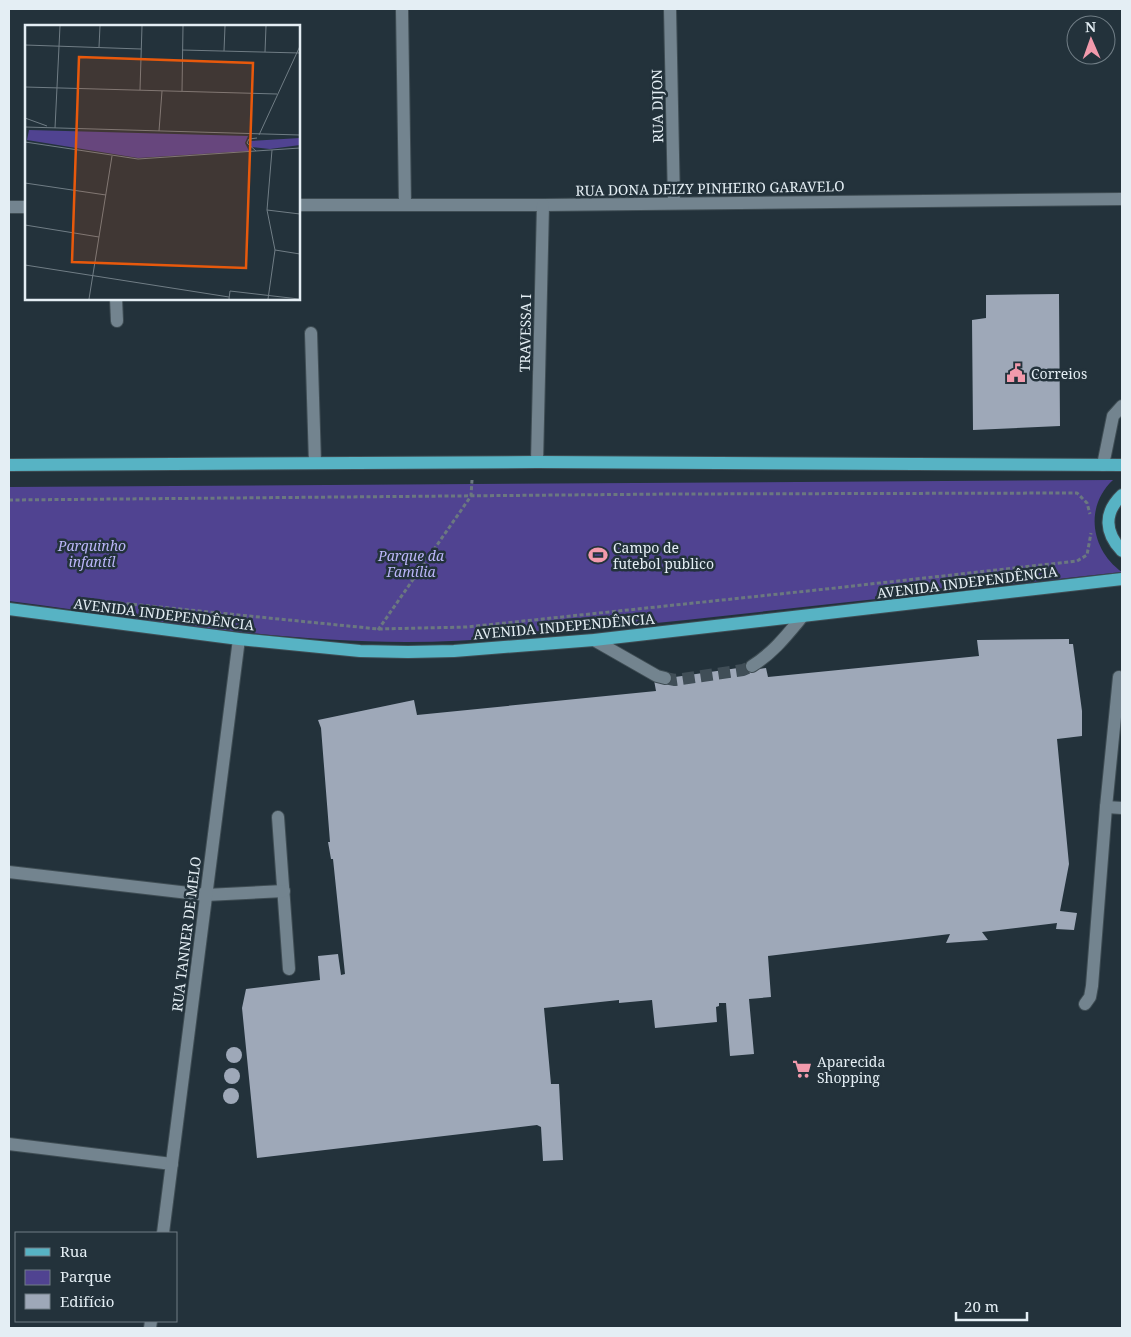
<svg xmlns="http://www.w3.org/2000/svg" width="1131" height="1337" font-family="'Noto Serif',serif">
	<rect width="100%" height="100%" fill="#23323b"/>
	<!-- green -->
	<path fill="#504391" d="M 1113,480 C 1084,507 1091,550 1122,572 C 977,588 831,604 686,620 C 593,629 499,642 406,642 C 273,642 140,618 9,601 L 9,487 Z"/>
	<!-- building -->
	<g fill="#9ea8b8">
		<polygon points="1059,294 1060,426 973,430 972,320 986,318 986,295"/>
		<polygon points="1069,639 1069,644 1073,644 1082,711 1082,736 1057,739 1069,864 1060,911 1077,913 1074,930 1056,929 1057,923 982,932 988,940 946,943 950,934 768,956 771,997 749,999 754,1054 730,1056 726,1003 719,1003 719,1006 716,1007 717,1022 655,1028 652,1000 619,1003 619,1000 544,1008 551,1084 559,1084 563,1160 543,1161 541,1127 537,1125 257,1158 242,1008 246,989 320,980 318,956 338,954 341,975 345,974 333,859 331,859 328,842 330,842 321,728 318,720 414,700 417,715 656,691 654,680 752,666 753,670 766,668 768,677 979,656 977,640"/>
		<circle cx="234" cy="1055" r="8"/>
		<circle cx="232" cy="1076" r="8"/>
		<circle cx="231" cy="1096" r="8"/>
	</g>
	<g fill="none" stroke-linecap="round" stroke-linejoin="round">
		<!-- minor-tunnel -->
		<polyline stroke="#404e57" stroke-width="12" stroke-dasharray="12 6" stroke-linecap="butt" points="665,678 675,680 743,670 752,666"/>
		<!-- minor casing -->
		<g stroke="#3f4d54" stroke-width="14">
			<g id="minor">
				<polyline points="402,9 405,204"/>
				<polyline points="670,9 674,203"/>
				<polyline points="299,205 543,205 1122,199"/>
				<polyline points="9,207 26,207"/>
				<polyline points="116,299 117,321"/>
				<polyline points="311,333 315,463"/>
				<polyline points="537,462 543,205"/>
				<polyline points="1103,465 1113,416 1122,406"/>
				<polyline points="594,640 657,676 665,678"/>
				<path d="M 752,666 C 773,653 787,635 802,617"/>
				<polyline points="1106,807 1122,808"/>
				<polyline points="278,817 289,969"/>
				<polyline points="9,872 206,895 284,891"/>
				<polyline points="1085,1004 1090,997 1092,986 1106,807 1119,677"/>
				<polyline points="9,1144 172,1164"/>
				<polyline points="163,1233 239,639"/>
				<polyline points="150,1328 151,1321"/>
			</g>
		</g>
		<!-- major casing -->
		<g stroke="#3f4d54" stroke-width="14">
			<g id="major">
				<polyline points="9,465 537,462 1122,465"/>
				<path d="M 1122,495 C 1103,513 1105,533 1122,551"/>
				<polyline points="9,609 239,639 360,651 408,652 454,651 594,640 1122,579"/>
			</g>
		</g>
		<!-- path -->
		<g stroke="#6b7880" stroke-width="3" stroke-dasharray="4 2.5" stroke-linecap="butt">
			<polyline points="9,500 672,494 1077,493 1087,503 1090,514"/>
			<polyline points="120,603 378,629 467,627 817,590 1077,561 1087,555 1091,533"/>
			<polyline points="378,630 471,496 472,480"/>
		</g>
		<!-- minor -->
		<use href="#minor" stroke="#73848f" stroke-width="12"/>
		<!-- major -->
		<use href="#major" stroke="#57b3c4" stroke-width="12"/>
	</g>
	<!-- icons -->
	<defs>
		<g id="civic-bare" transform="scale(1.5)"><path d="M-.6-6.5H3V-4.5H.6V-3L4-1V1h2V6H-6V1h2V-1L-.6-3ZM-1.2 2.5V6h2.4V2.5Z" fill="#f29aac" stroke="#23323b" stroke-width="2.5" paint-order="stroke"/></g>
		<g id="stadium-bare" transform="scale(1.5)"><path d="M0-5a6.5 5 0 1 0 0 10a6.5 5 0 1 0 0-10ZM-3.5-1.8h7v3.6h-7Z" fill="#f29aac" stroke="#23323b" stroke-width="2.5" paint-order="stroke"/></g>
		<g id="supermarket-bare" transform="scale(1.5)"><path d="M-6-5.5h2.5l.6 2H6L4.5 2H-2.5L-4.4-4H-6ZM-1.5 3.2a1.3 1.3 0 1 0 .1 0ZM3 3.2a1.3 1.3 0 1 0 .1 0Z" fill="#f29aac" stroke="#23323b" stroke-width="2.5" paint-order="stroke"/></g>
	</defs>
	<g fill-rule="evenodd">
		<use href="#civic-bare" x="1016" y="373"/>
		<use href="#stadium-bare" x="598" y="555"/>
		<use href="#supermarket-bare" x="802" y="1069"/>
	</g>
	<g text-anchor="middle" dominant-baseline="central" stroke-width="5" stroke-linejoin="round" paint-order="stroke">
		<!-- street labels -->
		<g font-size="14" fill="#e4eef4" stroke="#23323b">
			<text transform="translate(657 106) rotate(-91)">RUA DIJON</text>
			<text transform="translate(710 188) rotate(-1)">RUA DONA DEIZY PINHEIRO GARAVELO</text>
			<text transform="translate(525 333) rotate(-89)">TRAVESSA I</text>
			<text transform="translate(967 582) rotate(-7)">AVENIDA INDEPENDÊNCIA</text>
			<text transform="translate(164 614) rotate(7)">AVENIDA INDEPENDÊNCIA</text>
			<text transform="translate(564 626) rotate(-5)">AVENIDA INDEPENDÊNCIA</text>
			<text transform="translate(186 934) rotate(-83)">RUA TANNER DE MELO</text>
		</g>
		<!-- poi labels -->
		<g font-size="14" fill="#e4eef4" stroke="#23323b" text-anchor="start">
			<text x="1031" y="373">Correios</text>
			<text x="613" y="547">Campo de<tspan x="613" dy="16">futebol publico</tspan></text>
			<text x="817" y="1061">Aparecida<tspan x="817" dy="16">Shopping</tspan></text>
		</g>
		<!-- park labels -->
		<g font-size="14" font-style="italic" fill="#bbb6f9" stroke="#23323b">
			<text x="92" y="545">Parquinho<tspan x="92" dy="16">infantíl</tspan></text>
			<text x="411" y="555">Parque da<tspan x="411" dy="16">Família</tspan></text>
		</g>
	</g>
	<!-- overview -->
	<g transform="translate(25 25)">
		<rect width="275" height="275" fill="#23323b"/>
		<path d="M 4,105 L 223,111 L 220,118 L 224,126 L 113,133 L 2,115 ZM 275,113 L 275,120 L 245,124 L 226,122 L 225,116 Z" fill="#504391"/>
		<path fill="none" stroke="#707d85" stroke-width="1" d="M 0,20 L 116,24M 74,22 L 75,1M 157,25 L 275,28M 199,26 L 200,1M 240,27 L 241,1M 0,62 L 252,69M 115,65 L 117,1M 157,66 L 158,1M 0,93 L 22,101M 0,102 L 275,110M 30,103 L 35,1M 134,106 L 137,66M 234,110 L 275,21M 0,117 L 113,134 L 275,123M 231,126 L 222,118 L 224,114 L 232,113M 0,158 L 81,170M 242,185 L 275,189M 0,200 L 74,212M 250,225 L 275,229M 0,240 L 204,272M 64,274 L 87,131M 204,274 L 205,266 L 274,274M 243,274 L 250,225 L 242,185 L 247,125"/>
		<path fill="#e8590c" fill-opacity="0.15" stroke="#e8590c" stroke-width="2.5" d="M 54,32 L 228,38 L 221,243 L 47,237 Z"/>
		<rect width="275" height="275" fill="none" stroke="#e4eef4" stroke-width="2.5"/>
	</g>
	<!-- border -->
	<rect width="1131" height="1337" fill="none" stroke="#e4eef4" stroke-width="20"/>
	<!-- legend -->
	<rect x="15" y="1232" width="162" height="90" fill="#23323b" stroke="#707d85"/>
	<rect x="25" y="1248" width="25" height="8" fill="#57b3c4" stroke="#707d85"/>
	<text x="60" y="1257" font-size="15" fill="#e4eef4">Rua</text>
	<rect x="25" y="1270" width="25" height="15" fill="#504391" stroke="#707d85"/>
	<text x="60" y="1282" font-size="15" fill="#e4eef4">Parque</text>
	<rect x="25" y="1294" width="25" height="15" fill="#9ea8b8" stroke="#707d85"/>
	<text x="60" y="1307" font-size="15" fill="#e4eef4">Edifício</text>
	<!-- north arrow -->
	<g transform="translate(1091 40) rotate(358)"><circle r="24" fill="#23323b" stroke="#707d85"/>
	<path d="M0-4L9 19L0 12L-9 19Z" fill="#f29aac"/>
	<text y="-8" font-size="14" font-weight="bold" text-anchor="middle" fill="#e4eef4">N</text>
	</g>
	<!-- scale -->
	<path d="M956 1312v8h71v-8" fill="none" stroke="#e4eef4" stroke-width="2.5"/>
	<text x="964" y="1312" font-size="15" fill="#e4eef4" stroke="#23323b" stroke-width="4" paint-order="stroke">20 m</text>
</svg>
